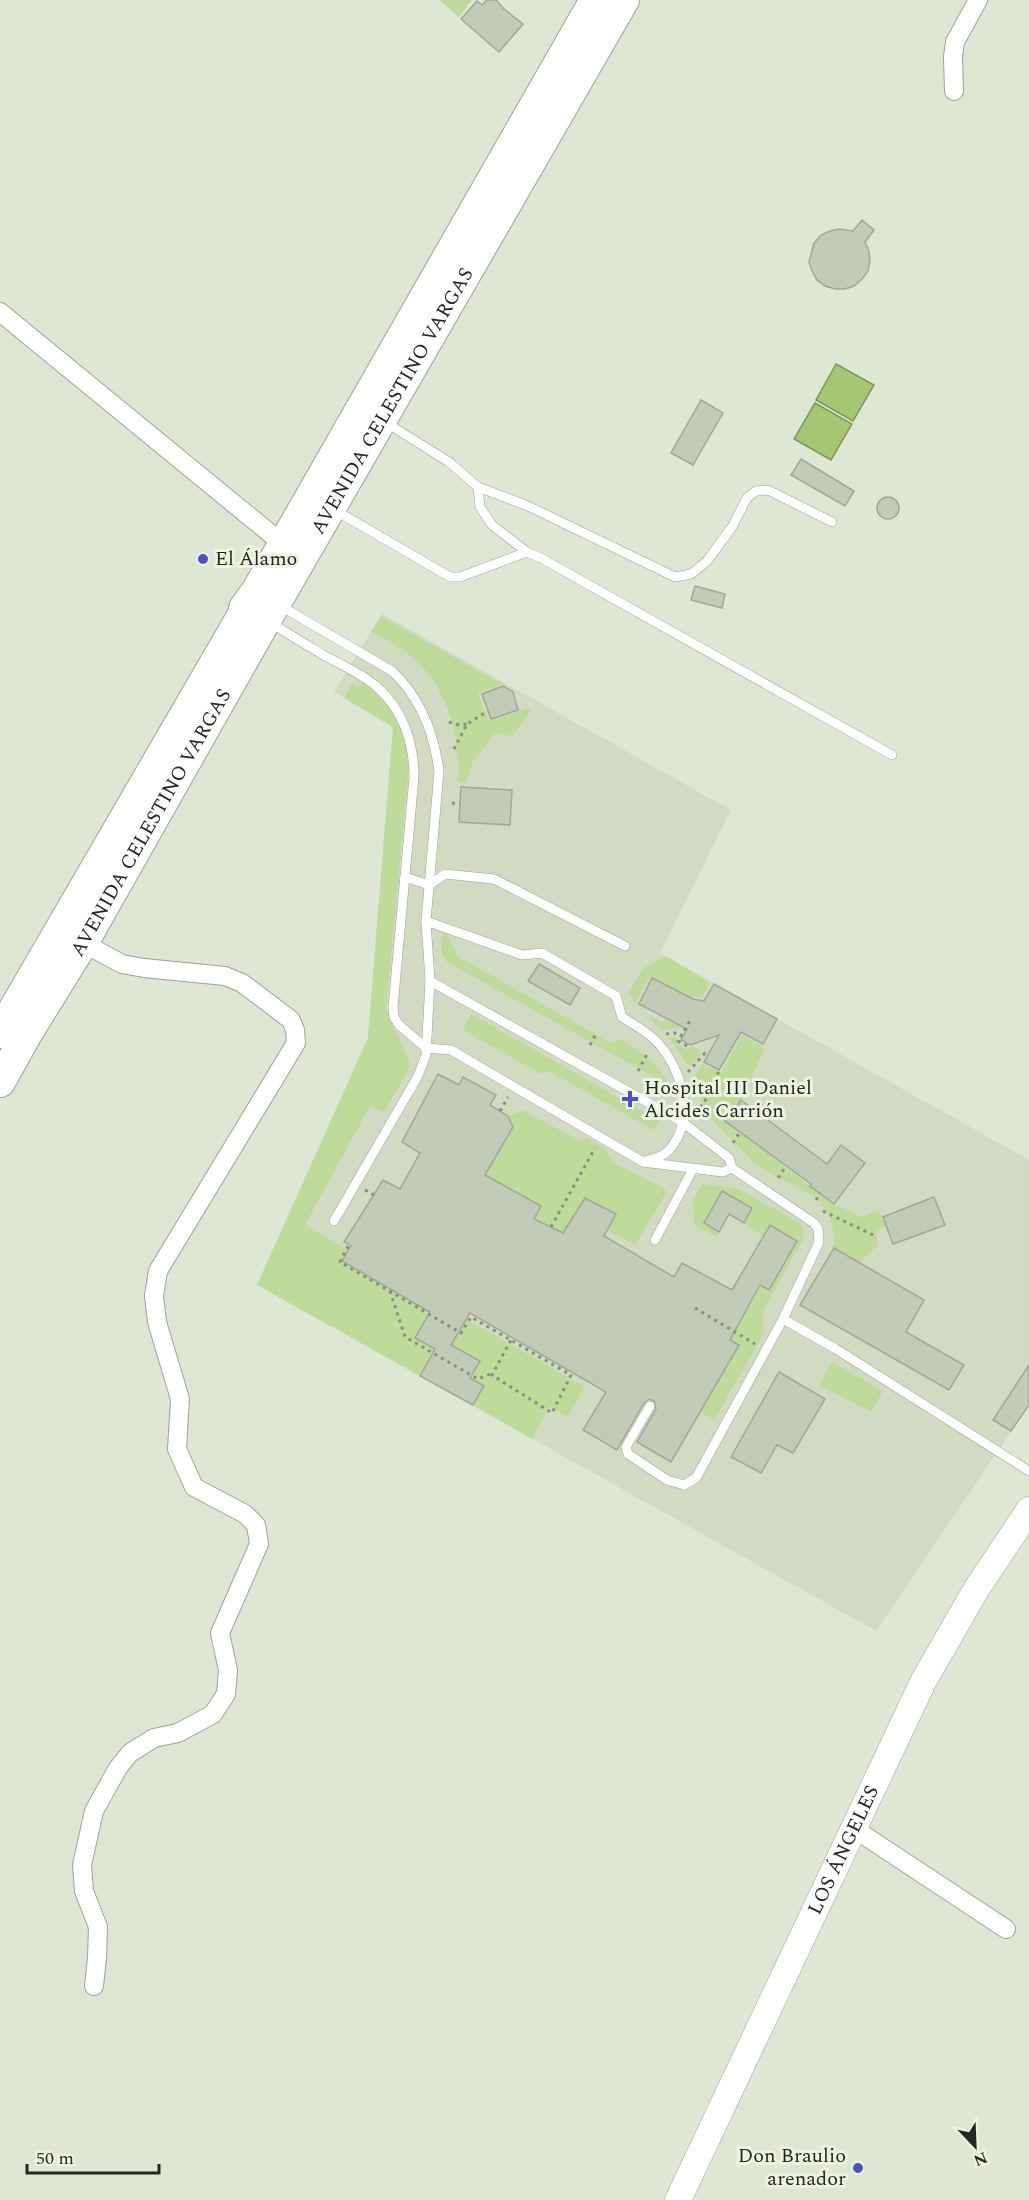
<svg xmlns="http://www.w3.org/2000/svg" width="1029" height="2200" font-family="Spectral,serif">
	<rect width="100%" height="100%" fill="#dee7d3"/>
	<!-- built -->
	<polygon fill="#d0dbc2" points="382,614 731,810 660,953 1029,1160 1029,1405 876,1631 257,1285 368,1038 393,727 334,692"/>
	<!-- green -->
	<g fill="#bfdb99" fill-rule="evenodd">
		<polygon points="439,0 472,0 459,17"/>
		<path d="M 381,616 L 502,684 L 478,693 L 489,721 L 528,708 L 531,711 L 512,736 L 495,733 L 472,763 L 466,783 L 458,781 C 461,736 447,686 411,656 C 399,646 385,639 371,632 Z"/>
		<path d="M 362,682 C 394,704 403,726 409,764 L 386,1009 L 410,1063 L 408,1071 L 384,1112 L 370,1106 L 305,1225 L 348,1250 L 342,1261 L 460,1329 L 466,1319 L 584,1386 L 568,1417 L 549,1406 L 532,1439 L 473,1405 L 483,1385 L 453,1368 L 428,1361 L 420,1376 L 257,1285 L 368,1038 L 393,727 L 344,698 L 352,683 L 359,687 ZM 420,1328 L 480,1361 L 475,1371 L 415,1338 Z"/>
		<path d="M 443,931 L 446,931 L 457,956 L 611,1043 L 622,1039 C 640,1051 661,1066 670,1086 L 447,962 C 439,952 441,944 443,931 Z"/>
		<polygon points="666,956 710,983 702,997 696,996 690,1000 684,1018 678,1029 671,1028 662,1031 649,1017 650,1016 663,1023 679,992 650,976 635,1004 629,992 642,969"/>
		<polygon points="471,1014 660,1121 653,1130 549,1071 541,1074 463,1030"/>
		<path d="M 742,1035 L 765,1047 L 741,1100 L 725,1121 L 834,1204 L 861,1217 L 879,1210 L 885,1226 L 876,1230 L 877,1246 L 859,1263 L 834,1248 C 836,1228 830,1212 816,1198 L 755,1164 L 705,1112 L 693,1077 L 703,1064 L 721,1073 Z"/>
		<polygon points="672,1036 677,1038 678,1044 687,1049 693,1046 700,1050 701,1054 689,1066 668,1037"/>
		<polygon points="523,1110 578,1140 586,1138 606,1149 612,1162 665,1189 666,1193 635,1245 607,1230 615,1214 585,1198 563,1233 534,1219 541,1206 485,1175 513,1127 508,1116"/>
		<polygon points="702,1184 739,1189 801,1224 804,1232 802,1241 763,1312 764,1333 714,1420 700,1412 701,1324 693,1310 733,1334 761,1286 769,1290 797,1242 770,1226 763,1236 744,1223 752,1208 723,1191 704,1223 719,1232 717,1237 694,1225 693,1201"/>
		<polygon points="832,1362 883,1391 871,1412 819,1385"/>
	</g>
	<!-- water -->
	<g fill="#a5c772" stroke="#7f975a" stroke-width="1.5">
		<polygon points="836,364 874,385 853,421 816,400"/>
		<polygon points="815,403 852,424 831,460 794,439"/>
	</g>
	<!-- building -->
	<g fill="#c2cbb8" stroke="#a0a895" stroke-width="1.5">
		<polygon points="487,0 496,0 504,9 523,24 499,52 461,19 477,1 482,5"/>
		<polygon points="862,220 874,230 865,242 869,251 870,261 868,271 862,279 854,286 845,289 835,289 825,286 817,280 812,271 809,262 814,243 821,235 830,231 839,229 853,231"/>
		<polygon points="701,400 723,413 693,465 671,453"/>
		<polygon points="801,459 854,491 845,506 791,475"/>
		<circle cx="888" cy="508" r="11"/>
		<polygon points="695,586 725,594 722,608 691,600"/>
		<polygon points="503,686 513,692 518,710 491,719 482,694"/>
		<polygon points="461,787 512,790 510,825 459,822"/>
		<polygon points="539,964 580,988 570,1005 528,981"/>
		<polygon points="652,978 693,999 704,1001 714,984 777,1019 763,1044 741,1032 719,1070 704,1062 719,1035 690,1045 681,1040 687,1029 639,1004"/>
		<polygon points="438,1074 459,1085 463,1077 496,1095 490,1105 508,1116 513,1127 485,1175 541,1206 534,1219 563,1233 585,1198 616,1214 604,1236 674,1277 682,1263 732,1290 770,1225 797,1241 769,1290 760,1285 730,1340 739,1345 671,1462 637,1442 656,1409 654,1401 649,1399 644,1403 617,1450 583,1430 606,1392 470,1313 451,1345 480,1361 470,1378 484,1386 473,1405 420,1376 435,1349 415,1338 430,1312 342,1261 351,1245 344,1242 383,1180 400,1189 420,1153 402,1142"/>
		<polygon points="741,1100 827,1164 841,1145 865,1163 834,1204 810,1186 811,1184 725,1121"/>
		<polygon points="722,1191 752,1208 744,1223 729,1214 719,1232 704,1223"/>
		<polygon points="934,1197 945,1225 893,1244 883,1217"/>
		<polygon points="834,1248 924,1300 906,1332 964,1365 949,1390 800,1305"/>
		<polygon points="1029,1365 1029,1405 1011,1431 993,1420"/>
		<polygon points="779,1372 825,1399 793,1453 777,1445 761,1473 731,1457"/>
	</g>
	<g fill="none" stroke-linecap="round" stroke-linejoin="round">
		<!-- service casing -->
		<g stroke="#9ca492" stroke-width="10">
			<g id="service">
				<polyline points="385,422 449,462 478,487 528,506 675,577 691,574 707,561 732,527 747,498 756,491 768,490 832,522"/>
				<polyline points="478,487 480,507 492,525 527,552"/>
				<polyline points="333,509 450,577 460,577 527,552 541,558 892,755"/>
				<path d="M 279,605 L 392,671 C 421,698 434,733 439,771 L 426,921 L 430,981 L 426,1055 L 418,1076 L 334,1221"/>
				<path d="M 270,622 C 288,634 307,645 325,656 C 342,665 362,674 376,686 C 403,709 414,743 414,777 L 393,1007 L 394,1017 L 399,1025 L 426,1048 L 451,1050 L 643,1162 L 723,1172 L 732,1168"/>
				<polyline points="405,877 429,885 445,874 494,879 625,946"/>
				<path d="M 426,921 L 522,955 L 542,953 L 616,996 L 622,1017 C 636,1026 653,1035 663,1049 C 684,1077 695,1124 667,1152 C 662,1157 652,1159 645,1161"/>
				<polyline points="430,981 681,1121 729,1158 732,1168 814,1223 818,1229 819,1242 783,1319 696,1478 684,1485 667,1480 628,1454 626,1447 650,1406"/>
				<polyline points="655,1240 693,1169"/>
				<polyline points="783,1319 836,1349 1029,1471"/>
			</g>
		</g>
		<!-- minor casing -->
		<g stroke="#9ca492" stroke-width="20">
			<g id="minor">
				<polyline points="954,91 953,57 955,42 978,0"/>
				<polyline points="0,312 283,544"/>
				<polyline points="83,943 122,964 144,968 225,976 242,983 291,1020 295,1030 296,1043 158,1271 154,1296 157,1322 180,1399 177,1449 194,1487 245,1514 256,1525 259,1544 220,1633 228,1670 226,1694 213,1714 178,1733 154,1738 130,1753 118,1768 94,1811 82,1865 84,1891 98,1927 97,1958 94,1986"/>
				<polyline points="853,1828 1006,1929"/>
			</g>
		</g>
		<!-- secondary casing -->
		<g stroke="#9ca492" stroke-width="27">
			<g id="secondary">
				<path id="s1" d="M 678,2200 L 924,1680 L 977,1588 L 1029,1510"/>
			</g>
		</g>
		<!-- trunk casing -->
		<g stroke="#9ca492" stroke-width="32">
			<g id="trunk">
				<polyline points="0,1033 245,611 244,608 257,590 595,0"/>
				<path id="s2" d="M 0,1082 L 28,1032 L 83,943 L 266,620 L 624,0"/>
			</g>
		</g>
		<!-- path -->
		<g stroke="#888e80" stroke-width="3" stroke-dasharray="3 4.5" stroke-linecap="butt">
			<polyline points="449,722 459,725 467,724"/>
			<polyline points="454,749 467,724 488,711"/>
			<polyline points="452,803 460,804"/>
			<polyline points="666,1034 674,1033 682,1035"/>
			<polyline points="590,1045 597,1032"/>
			<polyline points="687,1046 678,1041 691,1019"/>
			<polyline points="638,1071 647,1054"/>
			<polyline points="688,1072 705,1053 708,1055"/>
			<polyline points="700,1107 703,1105 718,1075 718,1070"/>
			<polyline points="500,1111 508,1097"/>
			<polyline points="733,1143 740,1132"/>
			<polyline points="778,1178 786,1166"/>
			<polyline points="365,1190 374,1195"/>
			<polyline points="816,1200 820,1193"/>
			<polyline points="823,1211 873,1235"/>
			<polyline points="551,1227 595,1148"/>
			<polyline points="348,1246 340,1262 461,1333 471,1317 571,1375 552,1413 492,1375 511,1340"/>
			<polyline points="390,1291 405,1337 478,1379 490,1374 492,1375"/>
			<polyline points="695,1308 755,1344"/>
		</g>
		<!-- service -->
		<use href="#service" stroke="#fff" stroke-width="9"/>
		<!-- minor -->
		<use href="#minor" stroke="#fff" stroke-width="18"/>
		<!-- secondary -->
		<use href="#secondary" stroke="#fff" stroke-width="26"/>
		<!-- trunk -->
		<use href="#trunk" stroke="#fff" stroke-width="30"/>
	</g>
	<!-- markers -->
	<g fill="#4b52c8" stroke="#ebf4e0" stroke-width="2">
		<circle cx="203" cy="559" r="6"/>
		<path d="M627 1090h6v6h6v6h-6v6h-6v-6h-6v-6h6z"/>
		<circle cx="858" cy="2168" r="6"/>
	</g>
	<g text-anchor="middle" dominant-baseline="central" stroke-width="6" stroke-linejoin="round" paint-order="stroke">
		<!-- street labels -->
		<g font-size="20" fill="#252821" stroke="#ebf4e0">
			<text stroke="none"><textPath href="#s2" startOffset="786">AVENIDA CELESTINO VARGAS</textPath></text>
			<text stroke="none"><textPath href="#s2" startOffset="300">AVENIDA CELESTINO VARGAS</textPath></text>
			<text stroke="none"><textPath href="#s1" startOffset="387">LOS ÁNGELES</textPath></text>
		</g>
		<!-- poi labels -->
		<g font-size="20" fill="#252821" stroke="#ebf4e0" text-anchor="start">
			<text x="215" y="559">El Álamo</text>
			<text x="644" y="1088">Hospital III Daniel<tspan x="644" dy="23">Alcides Carrión</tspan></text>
			<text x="846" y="2156" text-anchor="end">Don Braulio<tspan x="846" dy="23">arenador</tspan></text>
		</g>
	</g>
	<!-- north arrow -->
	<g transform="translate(975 2146) rotate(157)" stroke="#ebf4e0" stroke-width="4.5" paint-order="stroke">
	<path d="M0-4.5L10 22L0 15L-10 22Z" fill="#252821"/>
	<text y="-9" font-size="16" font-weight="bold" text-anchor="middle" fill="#252821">N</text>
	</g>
	<!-- scale -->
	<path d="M27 2164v9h132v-9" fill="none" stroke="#252821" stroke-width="3"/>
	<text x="36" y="2164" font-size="18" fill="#252821" stroke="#ebf4e0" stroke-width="4.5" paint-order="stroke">50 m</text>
</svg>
